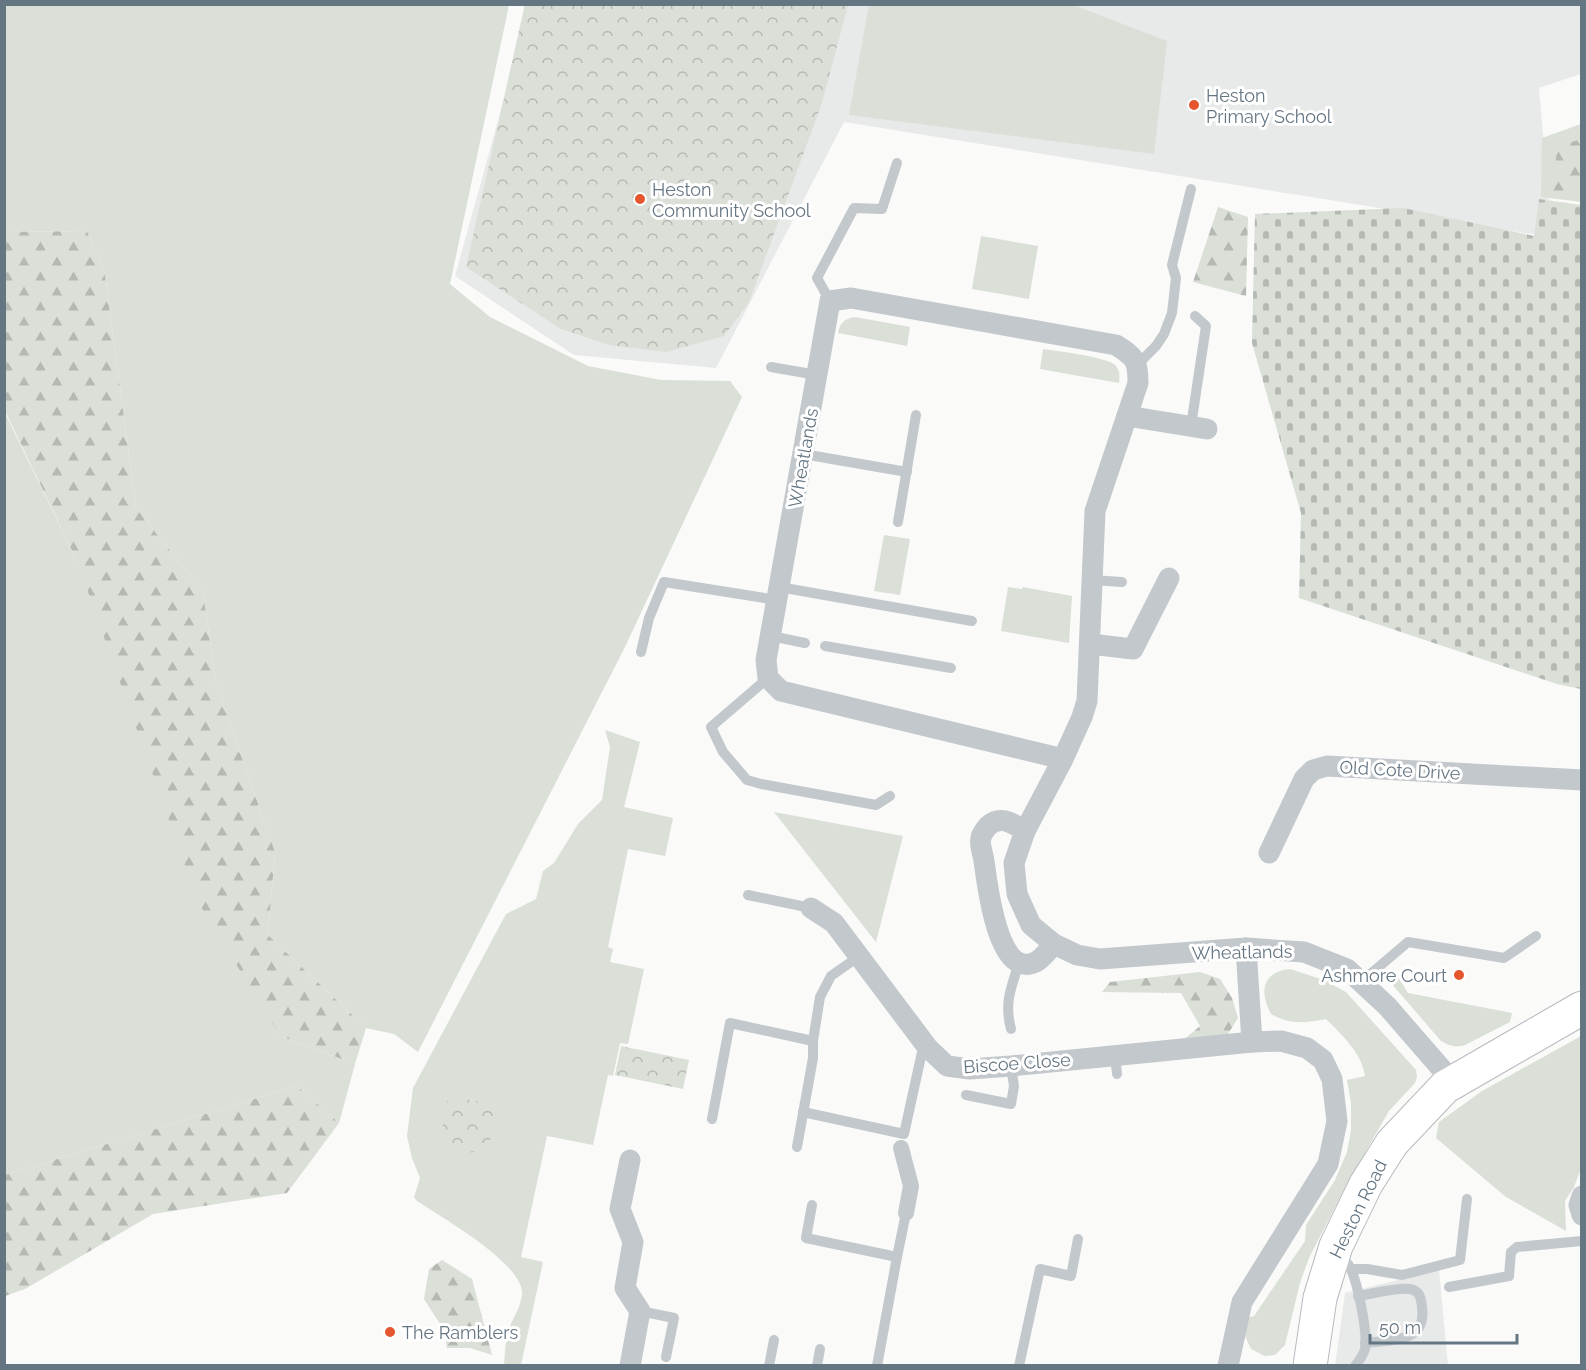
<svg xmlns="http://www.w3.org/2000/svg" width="1586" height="1370" font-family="Raleway,sans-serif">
	<defs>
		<pattern id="forest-firs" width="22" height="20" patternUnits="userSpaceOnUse" patternTransform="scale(1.5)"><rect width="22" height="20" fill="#dadfd7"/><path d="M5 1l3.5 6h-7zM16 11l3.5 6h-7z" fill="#b4b9b4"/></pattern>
		<pattern id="cemetery-stones" width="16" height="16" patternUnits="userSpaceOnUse" patternTransform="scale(1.5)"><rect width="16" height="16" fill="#dadfd7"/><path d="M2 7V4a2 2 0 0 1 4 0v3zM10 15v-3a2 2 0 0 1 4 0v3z" fill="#b4b9b4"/></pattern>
		<pattern id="park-crowns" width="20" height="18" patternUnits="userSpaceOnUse" patternTransform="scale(1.5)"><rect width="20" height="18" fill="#dadfd7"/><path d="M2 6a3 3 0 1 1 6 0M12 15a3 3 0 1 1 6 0" fill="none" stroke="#b4b9b4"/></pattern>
	</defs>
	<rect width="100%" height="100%" fill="#fafaf8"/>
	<!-- built -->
	<g fill="#e8e9e9">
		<polygon points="530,5 1581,5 1581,74 1539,88 1548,192 1554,238 1367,206 844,122 716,368 574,355 455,276"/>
		<polygon points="1439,1270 1448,1365 1335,1366 1345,1293"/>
	</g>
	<!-- green -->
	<g fill="#dadfd7">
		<polygon points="4,5 509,5 450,284 490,317 588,366 661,380 730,381 742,397 625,647 418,1052 394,1034 366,1028 268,935 275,852 216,684 203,592 136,508 105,275 87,231 5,232"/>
		<polygon points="869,5 1073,5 1167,41 1154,154 849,115"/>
		<polygon points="1581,124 1581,202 1541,197 1542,138"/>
		<polygon points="981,236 1038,246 1029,299 972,289"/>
		<path d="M 855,317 L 910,327 L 907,346 L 838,333 C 840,323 844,319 855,317 Z"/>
		<path d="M 1043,349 C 1057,351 1107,357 1115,365 C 1120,370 1120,376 1119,383 L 1040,369 Z"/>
		<polygon points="4,411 77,561 280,1036 355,1064 339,1123 297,1086 5,1175"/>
		<polygon points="884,535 910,539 900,595 874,591"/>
		<polygon points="1008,587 1022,589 1023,587 1072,596 1069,643 1001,631"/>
		<path d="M 605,730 L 640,742 L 624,807 L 673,818 L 665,856 L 628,849 L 608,947 L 613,949 L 610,962 L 644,969 L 628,1044 L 620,1043 L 613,1076 L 608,1075 L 593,1145 L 547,1136 L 521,1257 L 543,1262 L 521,1365 L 504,1365 C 505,1355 505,1343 508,1333 C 511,1319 521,1309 522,1294 C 524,1264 441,1217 417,1201 L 414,1197 L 420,1178 L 412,1158 L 407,1136 L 413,1088 L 506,914 L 536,899 L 543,871 L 554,863 L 578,824 L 602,800 L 610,747 Z"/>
		<polygon points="774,812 903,836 876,942"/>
		<path d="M 1290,969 L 1324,980 L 1346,992 L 1416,1070 L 1417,1077 L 1415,1083 L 1389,1111 L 1346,1186 L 1309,1258 L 1300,1283 L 1285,1345 L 1275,1355 L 1265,1356 L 1251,1349 L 1245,1336 L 1246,1318 L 1254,1316 L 1305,1241 L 1306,1225 L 1335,1180 L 1347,1152 L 1351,1130 L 1351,1103 L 1347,1080 L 1365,1076 C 1362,1053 1342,1035 1326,1019 C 1304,1023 1291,1025 1271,1014 C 1259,992 1262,972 1290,969 Z"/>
		<path d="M 1393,969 L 1408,993 L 1512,1013 L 1510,1022 L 1465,1045 C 1455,1048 1450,1046 1441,1041 L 1385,976 Z"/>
		<polygon points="1581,1036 1581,1168 1574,1187 1565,1201 1566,1231 1506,1197 1436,1138 1439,1122 1482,1091"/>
	</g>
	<!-- forest -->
	<g fill="url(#forest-firs)">
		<polygon points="1581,139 1581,195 1553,192 1557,147"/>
		<polygon points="1218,207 1248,217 1246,296 1193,282"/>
		<polygon points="87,231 105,275 136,508 203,592 216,684 275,852 268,935 366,1028 355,1064 280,1036 198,902 77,561 5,411 5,232"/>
		<polygon points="1200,972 1220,979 1232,998 1238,1018 1226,1037 1182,1041 1200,1026 1181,993 1102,992 1110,982"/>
		<polygon points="297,1086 339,1123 287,1193 153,1214 25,1289 5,1296 5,1175"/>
		<polygon points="442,1260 472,1279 492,1355 470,1348 447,1348 444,1330 424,1299 429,1269"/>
	</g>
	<!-- cemetery -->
	<polygon fill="url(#cemetery-stones)" points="1539,199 1581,205 1581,689 1557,684 1299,598 1301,513 1252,343 1255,214 1403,208 1534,236"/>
	<!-- park -->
	<g fill="url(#park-crowns)">
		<polygon points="525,4 848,5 822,103 749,302 724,336 667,352 609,345 561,329 466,267"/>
		<polygon points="621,1046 689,1060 683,1089 615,1075"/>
		<path d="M 448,1096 L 498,1105 C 496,1116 496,1128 491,1138 C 480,1159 450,1157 444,1134 C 441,1123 446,1108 448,1096 Z"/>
	</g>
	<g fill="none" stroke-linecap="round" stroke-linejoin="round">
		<!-- primary casing -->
		<g stroke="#b5babe" stroke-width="35">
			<polyline id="primary" points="1310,1366 1320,1298 1336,1246 1366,1184 1392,1143 1445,1087 1582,1008"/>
		</g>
		<!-- service -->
		<g stroke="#c3c8cc" stroke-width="10">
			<polyline points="830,301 817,278 854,208 882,209 897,163"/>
			<polyline points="1138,364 1156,346 1164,334 1172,313 1176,278 1172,265 1191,189"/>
			<polyline points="771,367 817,375"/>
			<polyline points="1191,426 1206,326 1195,316"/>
			<polyline points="803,454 907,472"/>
			<polyline points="898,522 916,415"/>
			<polyline points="1092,580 1122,582"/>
			<polyline points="779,587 972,621"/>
			<polyline points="771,636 805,643"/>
			<polyline points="825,646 951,668"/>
			<polyline points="641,652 649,618 664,582 777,600"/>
			<polyline points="768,678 711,727 723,752 747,780 761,784 876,805 890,796"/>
			<polyline points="748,895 811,908"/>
			<polyline points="1361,982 1408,942 1504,958 1536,936"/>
			<path d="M 1011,1029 C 1004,1003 1011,988 1019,963"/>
			<polyline points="1115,1056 1117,1074"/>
			<polyline points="966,1095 1011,1104 1014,1086 1011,1066"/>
			<polyline points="803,1112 904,1134 924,1043"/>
			<polyline points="712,1119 730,1023 813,1041"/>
			<polyline points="797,1147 813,1058 813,1041 820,997 831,976 858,957"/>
			<polyline points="812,1205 806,1238 897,1257 877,1366"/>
			<polyline points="897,1257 906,1213"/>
			<path d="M 1348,1264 C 1357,1277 1368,1333 1365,1349 C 1363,1356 1359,1361 1355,1366"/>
			<polyline points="1352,1269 1367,1269 1402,1275 1460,1260 1467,1199"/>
			<polyline points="1449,1287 1509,1276 1511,1252 1517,1247 1582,1241"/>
			<path d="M 1358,1296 C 1372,1294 1397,1287 1410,1289 C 1420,1291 1421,1298 1422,1307 C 1427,1344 1392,1339 1365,1343"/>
			<polyline points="640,1311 674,1318 666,1357"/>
			<polyline points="769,1366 774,1340"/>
			<polyline points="817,1366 820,1349"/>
			<polyline points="1019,1366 1040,1269 1071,1276 1078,1239"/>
		</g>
		<!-- pedestrian -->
		<polyline stroke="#c3c8cc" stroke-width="16" points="901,1148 911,1186 906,1213"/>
		<!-- minor -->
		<g stroke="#c3c8cc" stroke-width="21">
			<polyline points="1127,416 1207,429"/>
			<polyline points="1090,644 1133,649 1169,578"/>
			<path d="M 1063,759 L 781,691 L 768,678 L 766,660 L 830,301 L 851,298 L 1116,345 C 1135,357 1138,360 1138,383 L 1095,511 L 1087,701 L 1082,717 L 1063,759 L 1025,831 L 1014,863 L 1017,894 L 1031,925 L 1054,944 L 1077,955 L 1100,959 L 1246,948 L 1304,952 L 1347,969 L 1361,982 L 1387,1006 L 1453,1082"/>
			<path d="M 1025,831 C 1013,824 1001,814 988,826 C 986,829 981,834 981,838 C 979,844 983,854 984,861 C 987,884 996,955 1020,963 C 1036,969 1045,954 1054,944"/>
			<polyline points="1269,853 1304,779 1313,770 1327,766 1582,780"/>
			<polyline points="811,908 834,923 928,1048 947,1066 970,1069 1011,1066 1252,1042 1281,1041 1307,1048 1323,1060 1332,1079 1337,1121 1328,1164 1242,1302 1228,1366"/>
			<polyline points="1246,948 1252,1042"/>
			<polyline points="1582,1196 1579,1205 1582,1215"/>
			<polyline points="630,1366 640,1311 625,1288 633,1242 620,1209 630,1160"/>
		</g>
		<!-- primary -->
		<use href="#primary" stroke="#fff" stroke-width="33"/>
	</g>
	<!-- markers -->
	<g fill="#e4572e" stroke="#fff" stroke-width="2">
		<circle cx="1194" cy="105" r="6"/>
		<circle cx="640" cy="199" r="6"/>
		<circle cx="1459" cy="975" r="6"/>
		<circle cx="390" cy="1332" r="6"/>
	</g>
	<g text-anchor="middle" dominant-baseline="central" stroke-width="6" stroke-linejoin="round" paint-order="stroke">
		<!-- poi labels -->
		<g font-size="18" fill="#657683" stroke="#fff" text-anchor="start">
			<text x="1206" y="95">Heston<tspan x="1206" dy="21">Primary School</tspan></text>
			<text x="652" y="189">Heston<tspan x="652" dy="21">Community School</tspan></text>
			<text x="1447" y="975" text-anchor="end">Ashmore Court</text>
			<text x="402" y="1332">The Ramblers</text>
		</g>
		<!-- street labels -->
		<g font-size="18" fill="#657683" stroke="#fff">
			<text transform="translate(803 458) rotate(-80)">Wheatlands</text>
			<text transform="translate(1400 770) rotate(3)">Old Cote Drive</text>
			<text transform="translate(1242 952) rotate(-1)">Wheatlands</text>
			<text transform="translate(1017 1063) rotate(-4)">Biscoe Close</text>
			<text transform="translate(1358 1209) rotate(-64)">Heston Road</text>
		</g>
	</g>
	<!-- border -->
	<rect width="1586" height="1370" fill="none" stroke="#657683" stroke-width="12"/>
	<!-- scale -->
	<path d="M1370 1334v9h147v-9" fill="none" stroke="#657683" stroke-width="3"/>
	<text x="1379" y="1334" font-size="18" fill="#657683" stroke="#ffffff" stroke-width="4.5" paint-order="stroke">50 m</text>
</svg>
